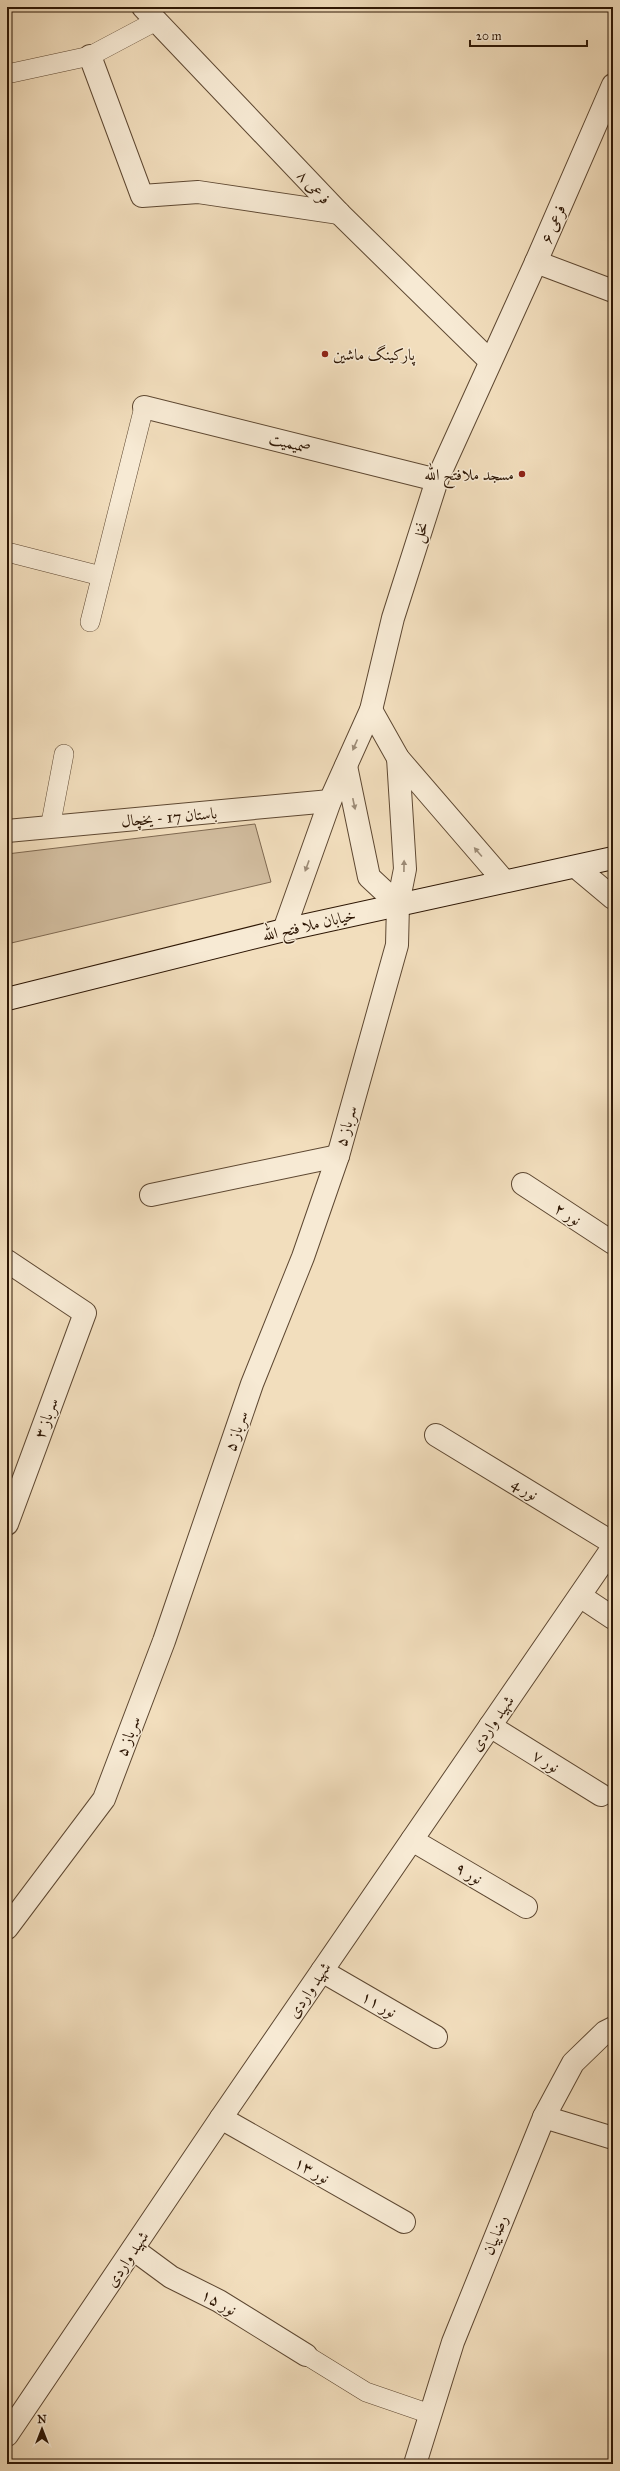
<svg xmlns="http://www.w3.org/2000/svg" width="620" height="2471" font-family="'IM FELL Great Primer',Amiri,serif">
	<rect width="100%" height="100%" fill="#f2debd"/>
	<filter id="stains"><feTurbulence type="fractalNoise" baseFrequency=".005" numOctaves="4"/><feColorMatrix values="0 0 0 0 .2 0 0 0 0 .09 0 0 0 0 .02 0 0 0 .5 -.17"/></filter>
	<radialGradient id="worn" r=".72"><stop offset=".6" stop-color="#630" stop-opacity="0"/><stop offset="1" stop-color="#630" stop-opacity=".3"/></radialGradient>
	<!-- green -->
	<polygon fill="#d1bc9e" stroke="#7f6951" points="255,824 271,882 7,944 7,854"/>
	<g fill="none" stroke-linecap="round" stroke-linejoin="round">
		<!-- service casing -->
		<g stroke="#5e4832" stroke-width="20">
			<g id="service">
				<polyline points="7,74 90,56 156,21"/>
				<polyline points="7,552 101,576"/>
				<polyline points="90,622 144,407"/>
				<polyline points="50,828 64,754"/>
				<polyline points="306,2355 366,2392 430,2414"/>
			</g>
		</g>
		<!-- minor casing -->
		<g stroke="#5e4832" stroke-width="24">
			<g id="minor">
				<polyline points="143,7 339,213 490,361"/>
				<polyline points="90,56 142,196 198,192 339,213"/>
				<polyline points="536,262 613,291"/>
				<polyline points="144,407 437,480"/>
				<polyline points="371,710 398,758 504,881"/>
				<polyline points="346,766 369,877 398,904"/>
				<polyline points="7,831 330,801"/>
				<polyline points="576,867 613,898"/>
				<polyline points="284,930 330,801 371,710 393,618 437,480 536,262 613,85"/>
				<polyline points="523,1184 613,1243"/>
				<polyline points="151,1195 338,1156"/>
				<polyline points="7,1261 85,1313 7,1524"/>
				<polyline points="436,1435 613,1543"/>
				<polyline points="580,1596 613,1618"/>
				<polyline points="490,1726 601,1795"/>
				<polyline points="412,1840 526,1907"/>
				<polyline points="7,1928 104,1799 164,1641 252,1384 303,1257 338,1156 397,945 398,904 405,869 398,758"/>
				<polyline points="322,1971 436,2037"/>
				<polyline points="544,2117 613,2138"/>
				<polyline points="221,2118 404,2222"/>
				<polyline points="133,2249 171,2277 219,2301 306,2355"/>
				<polyline points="7,2435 221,2118 613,1547"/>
				<polyline points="415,2464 453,2342 544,2117 573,2063 605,2032 613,2028"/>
			</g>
		</g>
		<!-- secondary casing -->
		<g stroke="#2d1604" stroke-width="24">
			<polyline id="secondary" points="7,999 284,930 613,858"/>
		</g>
		<!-- service -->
		<use href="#service" stroke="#f7ead4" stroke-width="19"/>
		<!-- minor -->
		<use href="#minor" stroke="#f7ead4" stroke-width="22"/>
		<!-- secondary -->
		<use href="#secondary" stroke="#f7ead4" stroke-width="22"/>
	</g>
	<!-- one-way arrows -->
	<defs><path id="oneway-solid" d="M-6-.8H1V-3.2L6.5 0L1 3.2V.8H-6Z"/></defs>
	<g fill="#9c8b76">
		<use href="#oneway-solid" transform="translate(355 745) rotate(114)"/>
		<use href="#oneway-solid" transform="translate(354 804) rotate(78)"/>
		<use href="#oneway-solid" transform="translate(478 852) rotate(-131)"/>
		<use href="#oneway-solid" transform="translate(307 866) rotate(110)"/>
		<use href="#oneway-solid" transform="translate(404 866) rotate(-89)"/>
	</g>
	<!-- markers -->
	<g fill="#8f2418" stroke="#f7ead4" stroke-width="1.5">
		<circle cx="325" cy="354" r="4"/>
		<circle cx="522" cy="474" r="4"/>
	</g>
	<g text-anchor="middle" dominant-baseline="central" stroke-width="3" stroke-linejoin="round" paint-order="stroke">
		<!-- street labels -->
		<g font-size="16" fill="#2d1604" stroke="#f7ead4">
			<text transform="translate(314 187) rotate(47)">فرعی ۸</text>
			<text transform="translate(553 224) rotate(-67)">فرعی ۶</text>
			<text transform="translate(290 443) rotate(14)">صمیمیت</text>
			<text transform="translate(420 532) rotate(-72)">نخل</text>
			<text transform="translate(169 817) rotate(-5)">باستان 17 - یخچال</text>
			<text transform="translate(309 925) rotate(-13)">خیابان ملا فتح الله</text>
			<text transform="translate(346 1126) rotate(-74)">سرباز ۵</text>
			<text transform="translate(568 1214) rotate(33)">نور ۲</text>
			<text transform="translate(46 1418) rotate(-70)">سرباز ۳</text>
			<text transform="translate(236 1431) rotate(-71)">سرباز ۵</text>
			<text transform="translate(525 1489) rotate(32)">نور 4</text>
			<text transform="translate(492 1723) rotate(-55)">شهید واردی</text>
			<text transform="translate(128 1736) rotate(-69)">سرباز ۵</text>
			<text transform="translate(546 1761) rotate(32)">نور ۷</text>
			<text transform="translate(469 1873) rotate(30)">نور ۹</text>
			<text transform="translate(309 1990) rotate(-56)">شهید واردی</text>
			<text transform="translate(379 2004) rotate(30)">نور ۱۱</text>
			<text transform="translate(312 2170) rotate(30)">نور ۱۳</text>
			<text transform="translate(495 2235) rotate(-68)">رضاییان</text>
			<text transform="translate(127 2259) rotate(-56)">شهید واردی</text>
			<text transform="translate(219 2302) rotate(29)">نور ۱۵</text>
		</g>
		<!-- poi labels -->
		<g font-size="16" fill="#2d1604" stroke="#f7ead4" text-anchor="start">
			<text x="333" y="354">پارکینگ ماشین</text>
			<text x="514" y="474" text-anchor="end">مسجد ملافتح الله</text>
		</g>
	</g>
	<!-- margin -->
	<rect width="620" height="2471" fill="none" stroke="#f2debd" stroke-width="24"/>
	<rect x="8" y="8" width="604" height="2455" fill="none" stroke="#2d1604" stroke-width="2"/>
	<rect x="12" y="12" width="596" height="2447" fill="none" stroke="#2d1604"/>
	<!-- north arrow -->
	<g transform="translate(42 2429)" stroke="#f7ead4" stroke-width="3" paint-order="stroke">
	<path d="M0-3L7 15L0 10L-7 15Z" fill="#2d1604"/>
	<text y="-6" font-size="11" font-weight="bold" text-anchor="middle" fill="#2d1604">N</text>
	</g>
	<!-- scale -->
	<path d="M470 40v6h117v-6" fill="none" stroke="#2d1604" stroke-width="2"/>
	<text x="476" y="40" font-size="12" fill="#2d1604" stroke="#f7ead4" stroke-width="3" paint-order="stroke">20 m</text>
	<rect width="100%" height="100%" filter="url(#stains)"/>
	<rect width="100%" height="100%" fill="url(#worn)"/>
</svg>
